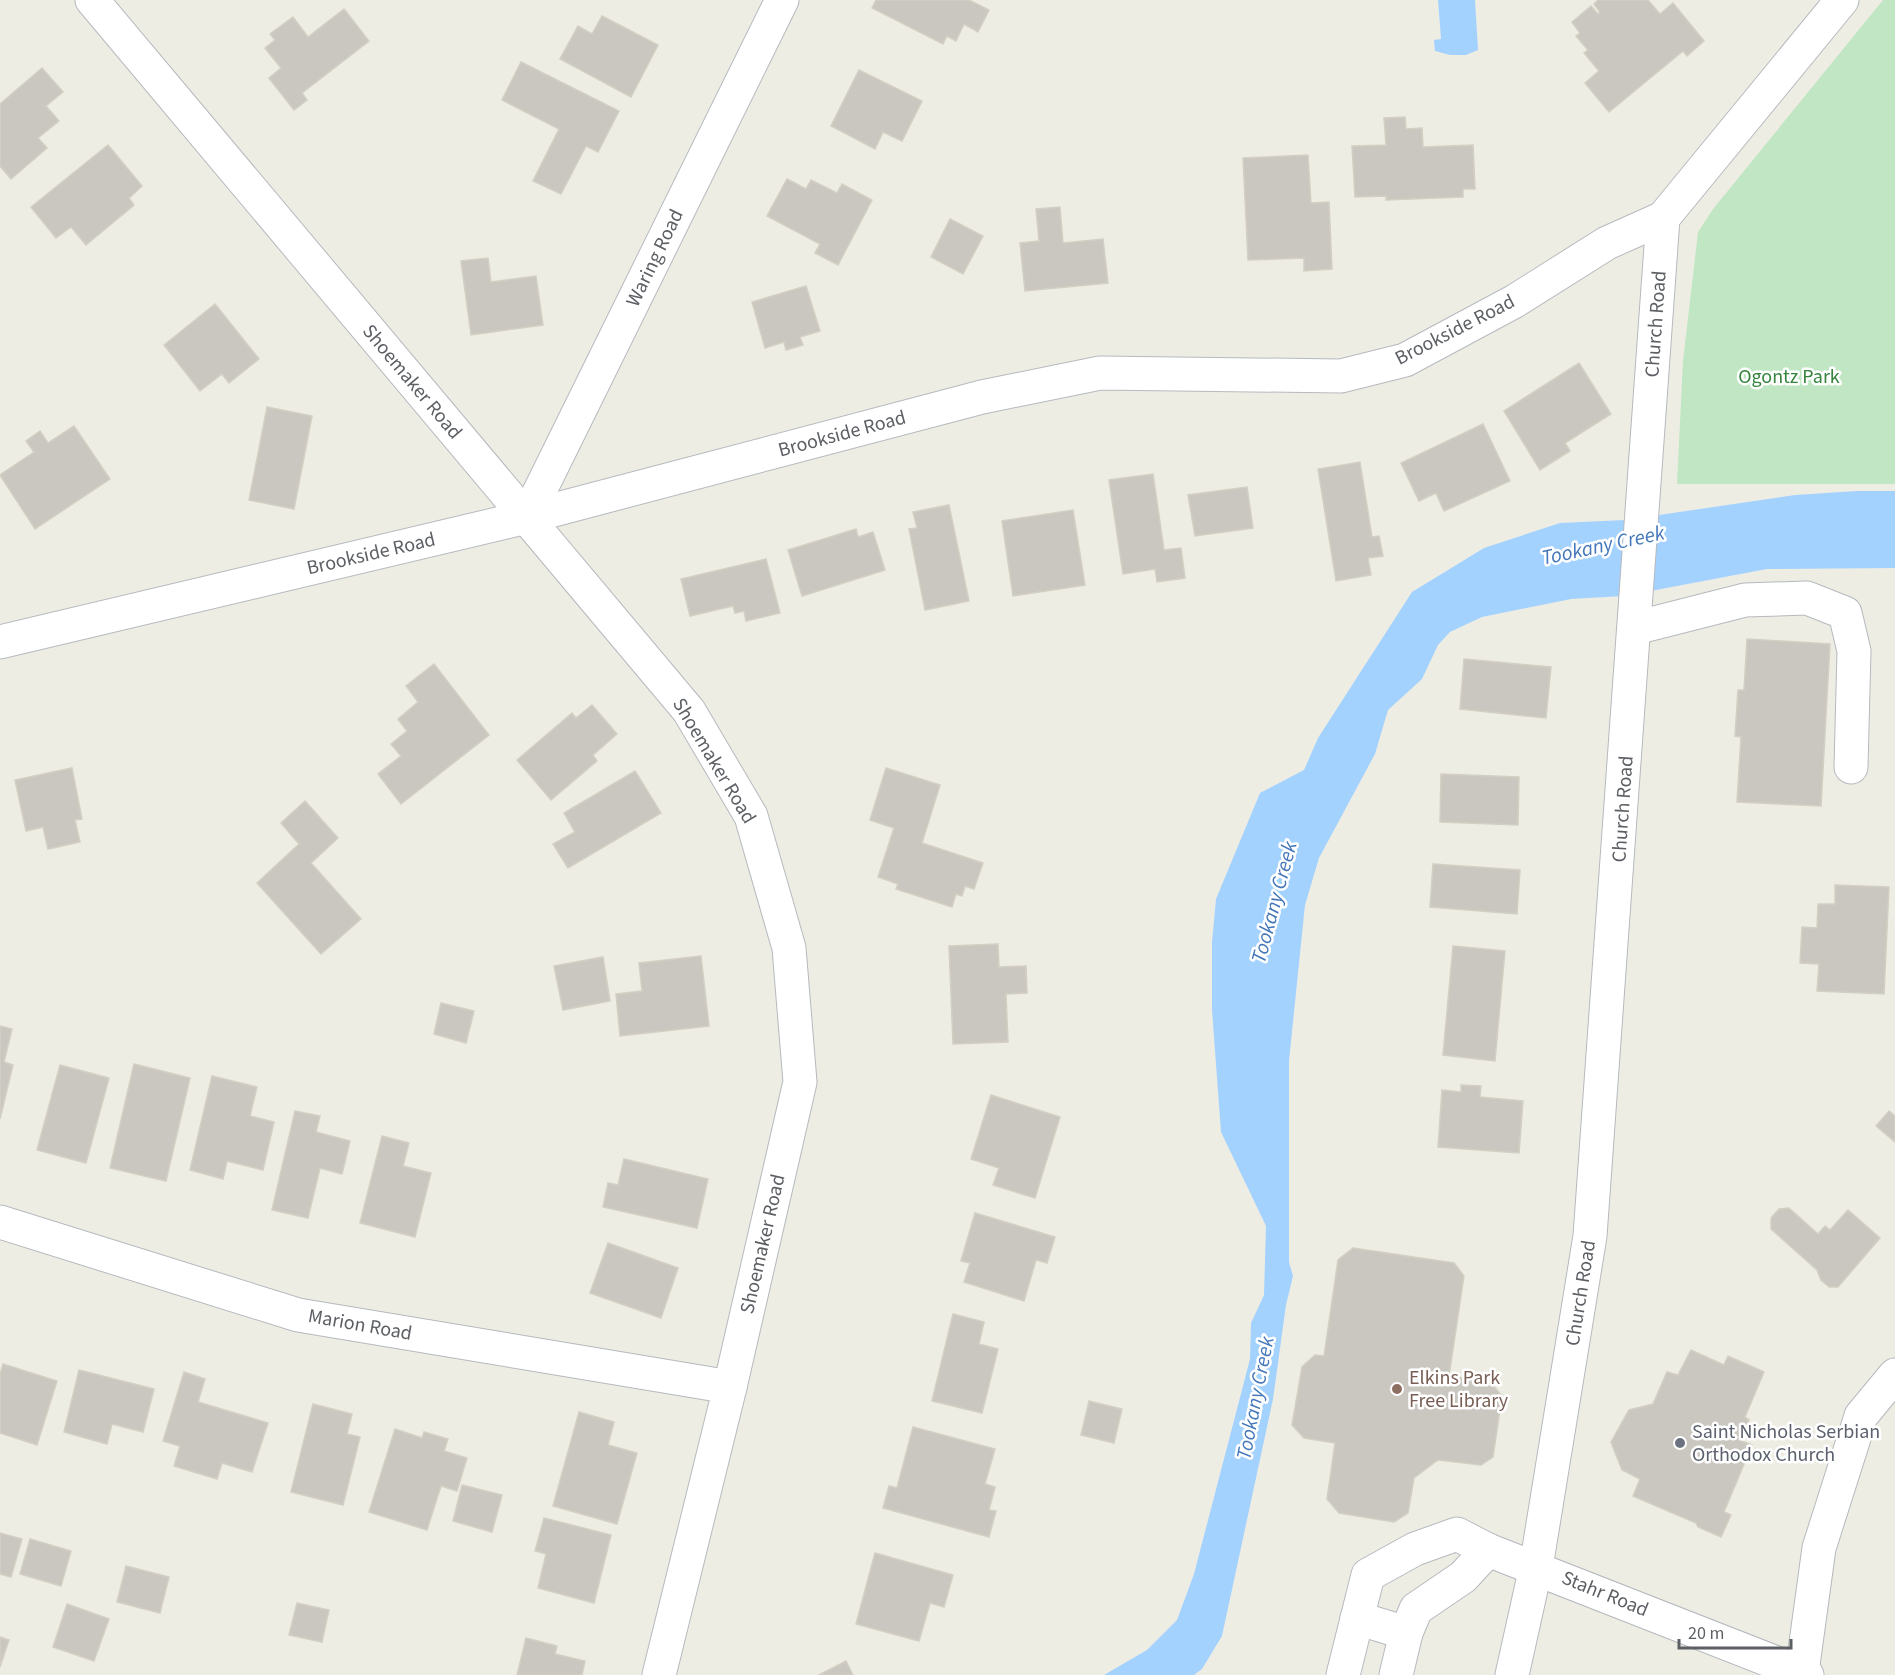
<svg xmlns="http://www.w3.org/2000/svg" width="1895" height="1675" font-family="'Source Sans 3',sans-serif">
	<rect width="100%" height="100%" fill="#eeede4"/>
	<!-- green -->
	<polygon fill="#c1e6c3" points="1883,0 1895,0 1895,484 1677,484 1683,361 1698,232 1713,209"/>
	<!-- water -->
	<g fill="#a4d2fe">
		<polygon points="1438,0 1475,0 1478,50 1466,55 1450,55 1435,51 1434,40 1441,39"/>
		<polygon points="1857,491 1895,491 1895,568 1767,569 1624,596 1571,599 1482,617 1450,632 1438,645 1422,679 1388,710 1375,754 1319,858 1305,905 1289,1061 1289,1262 1293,1276 1286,1305 1273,1399 1222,1636 1202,1669 1194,1675 1104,1675 1147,1650 1177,1620 1194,1574 1250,1359 1251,1323 1264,1295 1266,1226 1221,1132 1212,1010 1212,942 1216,899 1260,793 1304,770 1318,738 1412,592 1484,548 1560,523 1625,520 1795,495"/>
	</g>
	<!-- building -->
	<g fill="#cac7c1" stroke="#d3cfc2" stroke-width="1.5">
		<polygon points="876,0 969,0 989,10 978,32 964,24 956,41 947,36 943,44 872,8"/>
		<polygon points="1598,0 1648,0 1660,14 1673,3 1704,41 1687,56 1683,51 1609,112 1585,83 1599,71 1584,53 1588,50 1576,36 1580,33 1572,22 1591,6 1598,14 1600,12 1594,4"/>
		<polygon points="344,9 369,41 302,93 307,100 294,110 269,78 281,68 265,48 275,40 270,34 293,17 308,37"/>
		<polygon points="602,16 658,45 631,97 560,59 578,26 592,34"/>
		<polygon points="521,62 619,111 598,152 586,146 561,194 533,181 559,129 502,100"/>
		<polygon points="42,68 63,92 46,106 59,121 38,138 47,148 11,179 0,166 0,104"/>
		<polygon points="859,70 922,101 902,141 883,132 875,149 831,126"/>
		<polygon points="1405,117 1406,129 1422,128 1423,147 1473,145 1475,189 1463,189 1463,197 1386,200 1386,196 1355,197 1352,146 1386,145 1384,118"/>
		<polygon points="108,145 142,186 129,198 134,205 86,245 71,227 56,238 31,207"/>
		<polygon points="1308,155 1311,203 1329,202 1332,269 1304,271 1304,258 1248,260 1243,158"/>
		<polygon points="787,179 806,189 811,180 837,193 842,184 872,200 838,265 815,253 820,244 767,216"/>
		<polygon points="1060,207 1063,243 1103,239 1108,283 1025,291 1020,243 1039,241 1036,209"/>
		<polygon points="950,219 983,236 963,274 931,257"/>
		<polygon points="488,258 491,282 536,276 543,325 471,335 461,261"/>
		<polygon points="806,286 820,331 800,337 803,345 786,350 784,342 765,348 752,302"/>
		<polygon points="215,304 259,359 229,383 222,374 200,391 164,345"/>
		<polygon points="1579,363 1611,414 1565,443 1570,451 1540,470 1504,411"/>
		<polygon points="267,407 312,416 294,509 249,500"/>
		<polygon points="1483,424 1510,481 1444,511 1436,493 1419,501 1401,463"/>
		<polygon points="74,426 110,479 35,529 0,475 34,452 26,441 40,431 48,443"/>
		<polygon points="1360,462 1372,537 1379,536 1383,556 1368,558 1371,575 1336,581 1318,469"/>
		<polygon points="1153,474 1164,550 1181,548 1185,578 1157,582 1155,569 1123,574 1109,480"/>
		<polygon points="1247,487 1253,528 1195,536 1188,495"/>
		<polygon points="949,505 969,601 925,610 909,529 917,528 913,512"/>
		<polygon points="1073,510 1085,585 1013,596 1002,521"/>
		<polygon points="856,529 858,537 873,532 885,570 802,596 788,550"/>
		<polygon points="766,559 780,613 746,621 744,611 735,613 733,606 690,616 681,579"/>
		<polygon points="1747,639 1830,644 1821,806 1737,802 1741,737 1735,736 1738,690 1744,690"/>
		<polygon points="1464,659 1551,667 1546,718 1460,709"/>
		<polygon points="434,664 489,735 401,804 378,774 401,756 391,744 407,731 398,719 418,702 406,686"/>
		<polygon points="592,705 617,734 593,755 597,761 551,800 517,760 572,713 576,718"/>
		<polygon points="72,768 82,819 75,820 80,842 48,849 43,827 26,831 15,780"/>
		<polygon points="886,768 940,785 922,843 983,863 974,889 965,886 962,896 956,894 952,907 896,889 898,884 878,877 894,828 870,820"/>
		<polygon points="635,771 661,813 568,868 553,844 575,832 564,813"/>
		<polygon points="1441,774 1519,777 1518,825 1440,822"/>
		<polygon points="305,801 338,838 311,863 361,919 321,954 257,883 299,844 281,823"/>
		<polygon points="1433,864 1520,870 1517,914 1430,907"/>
		<polygon points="1835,885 1889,887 1884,994 1817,991 1819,964 1800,963 1802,927 1817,928 1818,904 1835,904"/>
		<polygon points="998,944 999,967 1026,966 1027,993 1006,994 1008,1042 953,1044 949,946"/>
		<polygon points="1453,946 1505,951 1495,1061 1443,1055"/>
		<polygon points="701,956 709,1026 620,1036 616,994 642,991 639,963"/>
		<polygon points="603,957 610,1001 563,1010 554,966"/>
		<polygon points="441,1003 474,1011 466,1043 434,1034"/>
		<polygon points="0,1026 12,1029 4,1062 13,1065 0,1119"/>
		<polygon points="134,1064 190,1078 166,1181 110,1168"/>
		<polygon points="60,1065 109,1078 86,1163 37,1150"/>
		<polygon points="212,1076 257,1087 250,1116 274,1122 263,1170 227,1161 223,1179 190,1170"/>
		<polygon points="1461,1085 1481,1086 1480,1097 1523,1101 1519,1153 1438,1147 1442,1090 1461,1092"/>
		<polygon points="991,1095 1060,1117 1035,1198 993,1185 999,1168 971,1159"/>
		<polygon points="295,1111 320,1116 316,1132 350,1141 342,1174 320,1168 308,1218 272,1210"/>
		<polygon points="1889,1111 1895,1116 1895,1142 1876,1126"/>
		<polygon points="382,1136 409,1143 403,1166 431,1173 415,1237 360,1223"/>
		<polygon points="624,1159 708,1179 697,1228 603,1207 608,1183 618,1185"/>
		<polygon points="1789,1208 1818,1234 1825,1226 1830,1230 1848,1210 1880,1238 1838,1287 1829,1287 1821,1280 1817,1270 1771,1229 1771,1218 1779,1209"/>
		<polygon points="975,1213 1055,1237 1047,1263 1036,1260 1024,1301 964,1282 970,1263 961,1261"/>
		<polygon points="608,1243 678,1268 661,1318 590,1293"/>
		<polygon points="1353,1248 1454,1263 1464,1276 1449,1376 1490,1382 1502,1396 1493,1457 1481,1465 1438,1460 1414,1478 1408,1513 1394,1522 1339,1513 1327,1499 1335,1443 1304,1438 1292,1425 1302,1367 1315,1355 1324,1356 1338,1260"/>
		<polygon points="953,1314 984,1322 979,1344 998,1349 982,1413 932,1401"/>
		<polygon points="1691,1350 1724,1365 1728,1356 1764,1372 1745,1417 1749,1420 1739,1440 1752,1445 1724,1512 1731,1515 1721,1537 1698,1527 1696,1523 1633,1496 1640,1479 1622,1470 1611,1442 1629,1410 1653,1404 1667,1372 1678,1375"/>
		<polygon points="3,1364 57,1381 37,1445 0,1433 0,1374"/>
		<polygon points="79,1370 154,1389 143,1432 112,1424 107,1444 64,1432"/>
		<polygon points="184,1372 205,1379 198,1402 268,1423 252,1472 222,1463 217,1479 174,1466 180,1446 163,1441"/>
		<polygon points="1089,1401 1122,1409 1114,1443 1081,1435"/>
		<polygon points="313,1404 352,1414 347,1434 360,1437 343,1505 291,1492"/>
		<polygon points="579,1412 614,1422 608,1445 637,1453 617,1524 553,1506"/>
		<polygon points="913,1427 995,1449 985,1484 995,1487 989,1510 996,1511 989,1537 883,1508 889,1486 897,1488"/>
		<polygon points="395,1429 422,1438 424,1432 448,1439 444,1451 467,1458 457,1491 441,1486 427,1530 369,1512"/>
		<polygon points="462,1485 502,1495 492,1532 453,1521"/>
		<polygon points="544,1518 611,1535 594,1603 538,1588 546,1554 535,1551"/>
		<polygon points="0,1533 22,1539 11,1577 0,1574"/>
		<polygon points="30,1539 71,1551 61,1586 20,1574"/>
		<polygon points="875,1553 953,1575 944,1607 930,1603 919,1641 856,1624"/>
		<polygon points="126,1566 169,1577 160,1613 117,1602"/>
		<polygon points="297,1603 329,1610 322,1642 289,1635"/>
		<polygon points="67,1604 109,1619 94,1661 53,1647"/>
		<polygon points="0,1637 9,1640 0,1667"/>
		<polygon points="526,1638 557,1646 555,1654 585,1661 582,1675 517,1675"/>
		<polygon points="846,1661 853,1675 819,1675"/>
	</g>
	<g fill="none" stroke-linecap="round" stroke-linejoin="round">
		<!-- minor casing -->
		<g stroke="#b6b9be" stroke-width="35">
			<g id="minor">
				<polyline points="92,0 689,711 751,816 789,948 800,1082 730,1387 659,1675"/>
				<polyline points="527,517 782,0"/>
				<polyline points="1635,628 1745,600 1807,598 1845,613 1854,651 1851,767"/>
				<polyline points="0,642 527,517 982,397 1100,373 1341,376 1405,360 1515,301 1607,243 1663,218"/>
				<polyline points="0,1222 298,1315 730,1387"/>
				<polyline points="1357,1618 1406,1633 1396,1675"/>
				<polyline points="1406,1633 1416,1609 1463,1577 1488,1550"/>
				<polyline points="1802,1672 1819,1548 1861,1416 1895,1375"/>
				<polyline points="1343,1675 1368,1575 1415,1549 1457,1534 1488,1550 1807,1675"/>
				<polyline points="1512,1675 1536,1567 1590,1236 1663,218 1842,0"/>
			</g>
		</g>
		<!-- minor -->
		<use href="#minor" stroke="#fff" stroke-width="33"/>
	</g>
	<!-- markers -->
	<circle fill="#8d6e63" stroke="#fff" stroke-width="2" cx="1397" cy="1389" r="6"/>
	<circle fill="#6b7280" stroke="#fff" stroke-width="2" cx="1680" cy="1443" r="6"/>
	<g text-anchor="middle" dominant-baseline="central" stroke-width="5" stroke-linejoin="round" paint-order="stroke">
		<!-- street labels -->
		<g font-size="20" fill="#5c5f64" stroke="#fff">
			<text transform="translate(655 258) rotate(-64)">Waring Road</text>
			<text transform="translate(1656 324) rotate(-86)">Church Road</text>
			<text transform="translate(1455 330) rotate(-27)">Brookside Road</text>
			<text transform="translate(412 382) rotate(50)">Shoemaker Road</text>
			<text transform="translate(842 434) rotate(-15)">Brookside Road</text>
			<text transform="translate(371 554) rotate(-13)">Brookside Road</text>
			<text transform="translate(714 761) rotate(59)">Shoemaker Road</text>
			<text transform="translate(1623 809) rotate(-86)">Church Road</text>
			<text transform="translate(763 1244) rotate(-77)">Shoemaker Road</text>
			<text transform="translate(1581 1293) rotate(-81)">Church Road</text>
			<text transform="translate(360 1325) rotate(10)">Marion Road</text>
			<text transform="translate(1605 1594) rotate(22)">Stahr Road</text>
		</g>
		<!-- park labels -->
		<g font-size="20" fill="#35833d" stroke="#fff">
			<text x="1789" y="377">Ogontz Park</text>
		</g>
		<!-- education labels -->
		<g font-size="20" fill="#785e54" stroke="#fff" text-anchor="start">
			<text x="1409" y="1378">Elkins Park<tspan x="1409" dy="23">Free Library</tspan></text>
		</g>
		<!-- worship labels -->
		<g font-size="20" fill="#5b616d" stroke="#fff" text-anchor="start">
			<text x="1692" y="1432">Saint Nicholas Serbian<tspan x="1692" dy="23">Orthodox Church</tspan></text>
		</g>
		<!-- water labels -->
		<g font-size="21" font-style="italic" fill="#4377b9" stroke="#fff">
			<text transform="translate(1603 545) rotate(-12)">Tookany Creek</text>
			<text transform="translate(1274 902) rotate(-75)">Tookany Creek</text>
			<text transform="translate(1255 1398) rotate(-79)">Tookany Creek</text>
		</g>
	</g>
	<!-- scale -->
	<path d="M1679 1639v9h112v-9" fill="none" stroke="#5c5f64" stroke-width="3"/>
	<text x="1688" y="1639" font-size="18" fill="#5c5f64" stroke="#ffffff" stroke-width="4.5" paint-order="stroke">20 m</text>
</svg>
